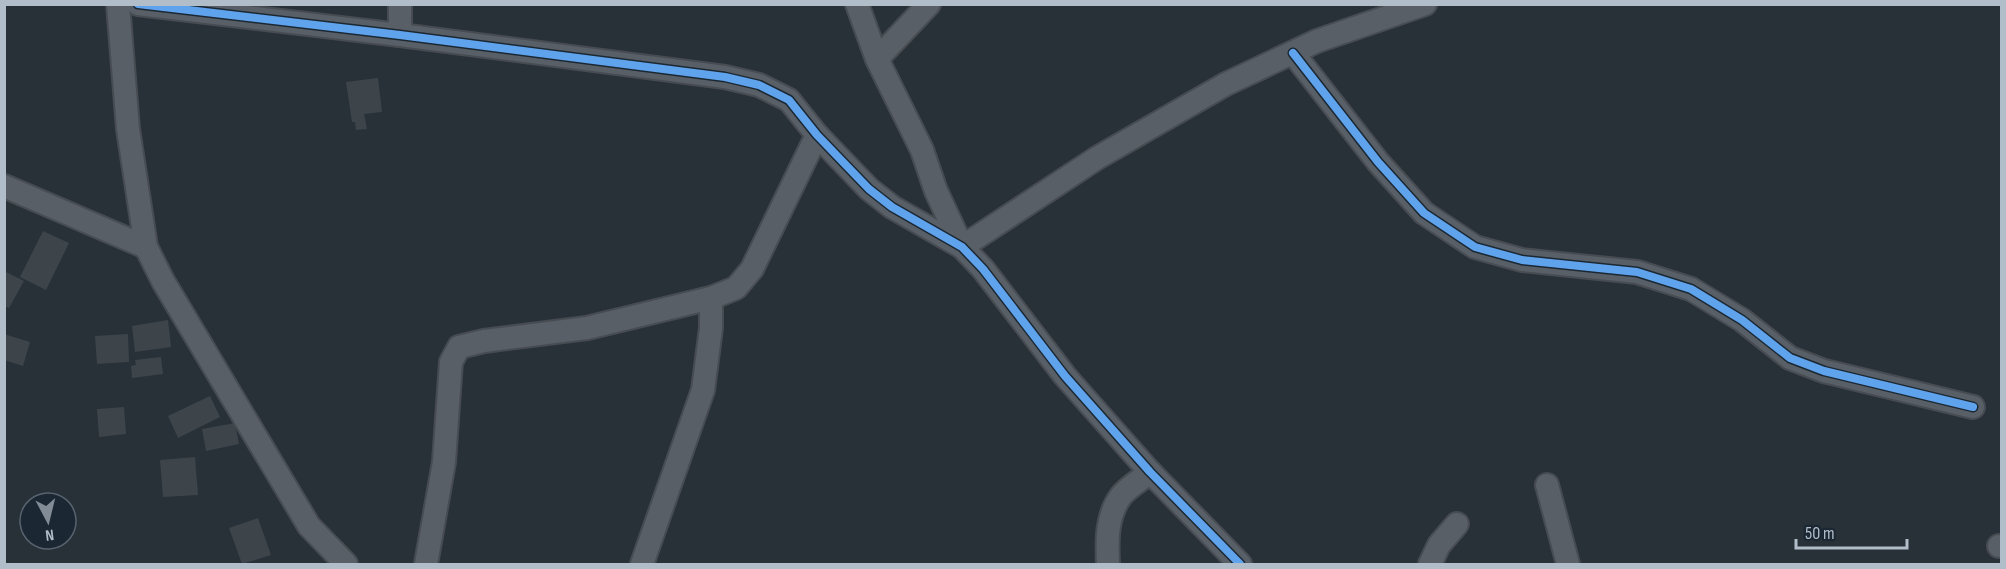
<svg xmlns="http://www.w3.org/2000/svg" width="2006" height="569" font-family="'Sofia Sans Condensed',sans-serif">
	<rect width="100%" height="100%" fill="#283038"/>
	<!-- building -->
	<g fill="#3d454b">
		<polygon points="378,78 382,112 364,114 367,129 356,130 355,122 352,122 346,82"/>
		<polygon points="43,231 69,243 46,290 20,277"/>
		<polygon points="4,271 24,281 9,308 4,306"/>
		<polygon points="168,320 171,347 135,352 132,326"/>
		<polygon points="4,334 30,342 23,366 4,360"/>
		<polygon points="128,334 129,362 97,364 95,336"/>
		<polygon points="161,357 163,374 132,378 131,366 136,365 135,360"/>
		<polygon points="210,396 220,417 178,438 168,416"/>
		<polygon points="124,407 126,434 99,437 97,409"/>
		<polygon points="235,423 239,444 206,451 202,429"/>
		<polygon points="195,457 198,495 163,497 160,460"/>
		<polygon points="258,518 271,555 242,564 229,528"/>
	</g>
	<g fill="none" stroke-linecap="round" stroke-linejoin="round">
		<!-- minor casing -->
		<g stroke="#474c52" stroke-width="26">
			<g id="minor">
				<polyline points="118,4 128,129 146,247 163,281 309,526 346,564"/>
				<polyline points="138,4 400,35 725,77 759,85 789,100 817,135 869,189 892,207 962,247 983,269 1065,376 1150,472 1240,564"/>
				<polyline points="857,4 877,59 922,150 936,191 962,247 1097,158 1226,84 1317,41 1425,4"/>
				<polyline points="400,35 400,4"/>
				<polyline points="1293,53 1378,162 1424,213 1475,247 1522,260 1637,272 1691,289 1742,320 1790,358 1824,371 1973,407"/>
				<polyline points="877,59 929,4"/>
				<polyline points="4,186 146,247"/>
				<polyline points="1547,485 1568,564"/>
				<polyline points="1999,546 2002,546"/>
				<polyline points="426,564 444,462 451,362 459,347 484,341 587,328 711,298 736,288 752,269 817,135"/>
				<polyline points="642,564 703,390 711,328 711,298"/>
				<path d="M 1108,564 C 1107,542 1106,516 1121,496 C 1128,487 1141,480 1150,472"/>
				<polyline points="1430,564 1439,545 1457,524"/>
			</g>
		</g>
		<!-- minor -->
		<use href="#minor" stroke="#585f66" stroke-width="22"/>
		<!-- cycleway casing -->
		<g stroke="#1b2833" stroke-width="11">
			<g id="cycleway">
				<polyline points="138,4 400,35 725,77 759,85 789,100 817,135 869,189 892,207 962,247 983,269 1065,376 1150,472 1240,564"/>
				<polyline points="1293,53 1378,162 1424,213 1475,247 1522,260 1637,272 1691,289 1742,320 1790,358 1824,371 1973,407"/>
			</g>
		</g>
		<!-- cycleway -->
		<use href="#cycleway" stroke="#60a3ed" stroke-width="8"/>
	</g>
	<!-- border -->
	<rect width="2006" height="569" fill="none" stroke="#b1beca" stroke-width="12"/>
	<!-- north arrow -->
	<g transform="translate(48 521) rotate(173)"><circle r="28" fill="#1b2833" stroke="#57646f" stroke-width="1.5"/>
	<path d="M0-4.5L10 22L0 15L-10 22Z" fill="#818c97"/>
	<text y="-9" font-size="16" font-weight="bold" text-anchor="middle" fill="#b1beca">N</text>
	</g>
	<!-- scale -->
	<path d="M1796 539v9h111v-9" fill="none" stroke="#b1beca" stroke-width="3"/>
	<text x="1805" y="539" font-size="18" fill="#b1beca" stroke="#1b2833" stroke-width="4.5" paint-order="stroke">50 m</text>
</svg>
